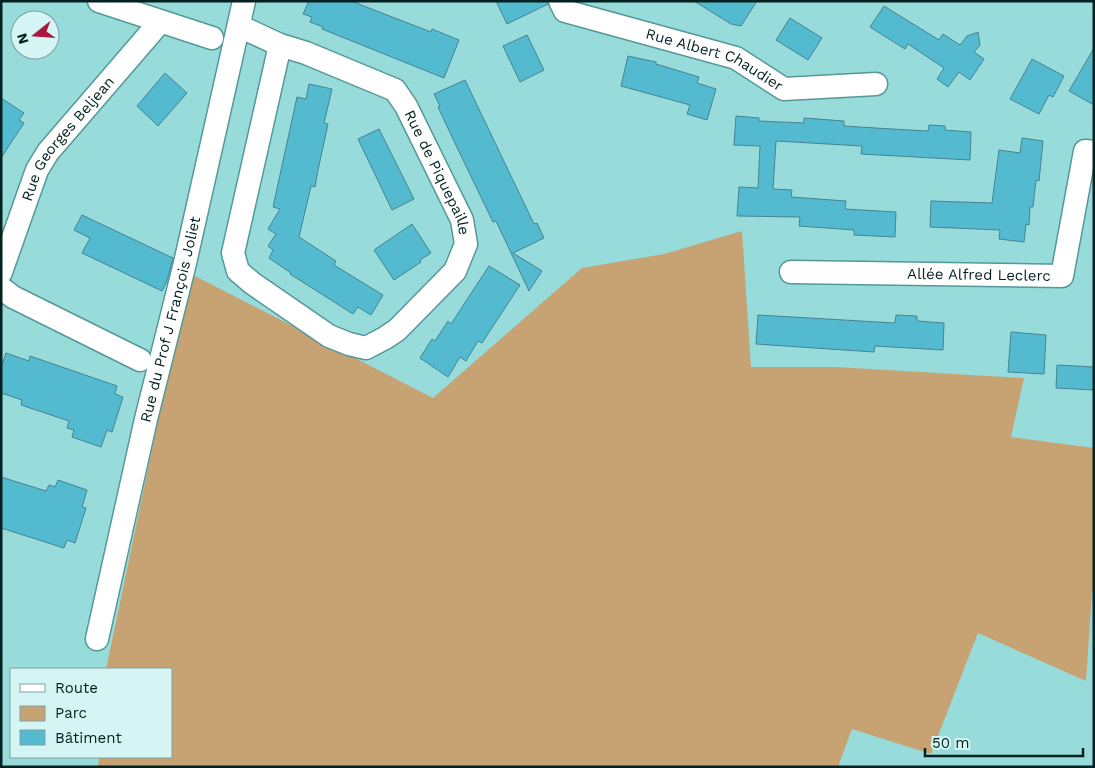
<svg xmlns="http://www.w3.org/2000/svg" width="1095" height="768" font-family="'Work Sans',sans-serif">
	<rect width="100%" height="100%" fill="#97dcda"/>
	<!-- green -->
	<polygon fill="#c7a374" points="742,231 751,367 836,367 1024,378 1011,437 1094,448 1094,592 1092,592 1086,681 978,633 931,754 852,729 838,767 98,767 99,757 171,757 171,669 106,669 189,273 433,398 582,268 664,254"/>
	<!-- building -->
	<g fill="#54bacf" stroke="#458492">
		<polygon points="309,1 351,1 431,32 432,29 459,40 444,78 322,29 323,27 310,22 312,17 303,14"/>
		<polygon points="496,1 547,1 548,4 507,24"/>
		<polygon points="694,1 757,1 741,26 731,24"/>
		<polygon points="884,6 939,40 943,34 960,45 967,36 978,32 980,45 974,52 984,59 970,80 959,72 948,87 937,79 944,68 908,44 905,49 870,27"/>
		<polygon points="790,18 822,38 808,60 776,40"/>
		<polygon points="527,35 544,70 520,82 503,46"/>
		<polygon points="1094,48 1094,105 1069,91"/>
		<polygon points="628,56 656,62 656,64 699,77 697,83 716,89 707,120 687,114 690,105 621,86"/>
		<polygon points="1032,59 1064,76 1053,97 1049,95 1039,114 1010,99"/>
		<polygon points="165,73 187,93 158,126 137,106"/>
		<polygon points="465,80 534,224 537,223 544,238 513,253 542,271 529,291 496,221 493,222 452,137 438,107 440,106 434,94"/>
		<polygon points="309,84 332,89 324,123 328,124 318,170 315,187 311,186 299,237 336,261 334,265 383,295 371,315 358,307 353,314 290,274 291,273 269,258 273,250 268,246 276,234 268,229 280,209 273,207 297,97 306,99"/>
		<polygon points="1,98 24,113 19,120 24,123 1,158"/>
		<polygon points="736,116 759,118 759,121 804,123 804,118 844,121 844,126 892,129 928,131 929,125 945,126 945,130 971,132 970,160 861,154 862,146 776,141 773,189 792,190 791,197 846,201 845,209 896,212 895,237 854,235 854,230 799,226 800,217 737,216 739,187 758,188 760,146 734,145"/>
		<polygon points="379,129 414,199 392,210 358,139"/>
		<polygon points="1022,138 1043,141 1039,181 1036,180 1033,207 1030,207 1029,225 1026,224 1024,242 999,239 1000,230 930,227 931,201 992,203 999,150 1020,153"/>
		<polygon points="82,215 173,258 167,281 162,291 82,253 90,238 74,230"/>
		<polygon points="412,224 431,253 420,260 421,262 394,280 374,250"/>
		<polygon points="489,266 520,285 482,343 478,341 466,361 460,357 448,377 420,358 432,339 435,341 448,321 451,324"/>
		<polygon points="758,315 895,323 896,315 917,316 917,321 944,323 943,350 875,346 874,352 756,344"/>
		<polygon points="1011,332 1046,335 1044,374 1008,372"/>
		<polygon points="6,353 29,361 30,356 117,386 115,394 123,397 112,432 107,430 101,447 72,437 74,430 67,428 69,421 21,405 22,400 1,393 1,368"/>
		<polygon points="1057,365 1094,367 1094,390 1056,388"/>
		<polygon points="1,477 46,491 49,485 55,487 58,480 87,490 82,507 86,508 75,543 67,540 64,548 1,528"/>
	</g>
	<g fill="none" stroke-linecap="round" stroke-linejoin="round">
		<!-- minor casing -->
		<g stroke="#559897" stroke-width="25">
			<g id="minor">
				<polyline points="99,1 212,38"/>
				<path id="s1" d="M 560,1 L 565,11 L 736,58 L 784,89 L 876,84"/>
				<path id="s2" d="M 239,26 L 280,45 L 306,53 L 395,90 L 406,106 L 462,220 L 466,244 L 455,271 L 397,330 L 385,338 L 366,348 L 349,344 L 329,336 L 252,283 L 238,271 L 233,253 L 280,45"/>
				<path id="s3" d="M 1,272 L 37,170 L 48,152 L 160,22"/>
				<path id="s4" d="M 791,272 L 1062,276 L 1085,151 L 1094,152"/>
				<polyline points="1,288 13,297 140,360"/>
				<path id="s5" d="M 97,639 L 146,419 L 185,263 L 244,1"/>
			</g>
		</g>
		<!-- minor -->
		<use href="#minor" stroke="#fff" stroke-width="22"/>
	</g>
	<g text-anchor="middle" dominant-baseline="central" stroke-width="5" stroke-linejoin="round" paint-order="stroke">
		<!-- street labels -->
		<g font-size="15" fill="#042121" stroke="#d4f5f4">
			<text stroke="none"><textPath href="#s1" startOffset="169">Rue Albert Chaudier</textPath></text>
			<text stroke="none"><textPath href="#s3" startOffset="151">Rue Georges Beljean</textPath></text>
			<text stroke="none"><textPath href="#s2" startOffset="262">Rue de Piquepaille</textPath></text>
			<text stroke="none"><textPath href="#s4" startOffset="188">Allée Alfred Leclerc</textPath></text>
			<text stroke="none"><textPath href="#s5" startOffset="328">Rue du Prof J François Joliet</textPath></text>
		</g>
	</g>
	<!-- border -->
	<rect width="1095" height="768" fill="none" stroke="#042121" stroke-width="5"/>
	<!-- legend -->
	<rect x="10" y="668" width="162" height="90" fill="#d4f5f4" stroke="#81a0a0"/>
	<rect x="20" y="684" width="25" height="8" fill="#ffffff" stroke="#81a0a0"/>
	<text x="55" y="693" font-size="15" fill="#042121">Route</text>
	<rect x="20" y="706" width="25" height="15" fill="#c7a374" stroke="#81a0a0"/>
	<text x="55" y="718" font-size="15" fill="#042121">Parc</text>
	<rect x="20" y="730" width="25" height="15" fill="#54bacf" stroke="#81a0a0"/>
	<text x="55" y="743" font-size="15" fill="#042121">Bâtiment</text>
	<!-- north arrow -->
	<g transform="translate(35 35) rotate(253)"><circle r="24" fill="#d4f5f4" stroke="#81a0a0"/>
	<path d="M0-4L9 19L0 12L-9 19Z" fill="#ac173f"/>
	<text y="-8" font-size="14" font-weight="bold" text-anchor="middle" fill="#042121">N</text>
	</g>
	<!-- scale -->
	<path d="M925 748v8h158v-8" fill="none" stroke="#042121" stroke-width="2.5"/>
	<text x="932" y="748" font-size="15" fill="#042121" stroke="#d4f5f4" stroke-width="4" paint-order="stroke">50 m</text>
</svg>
